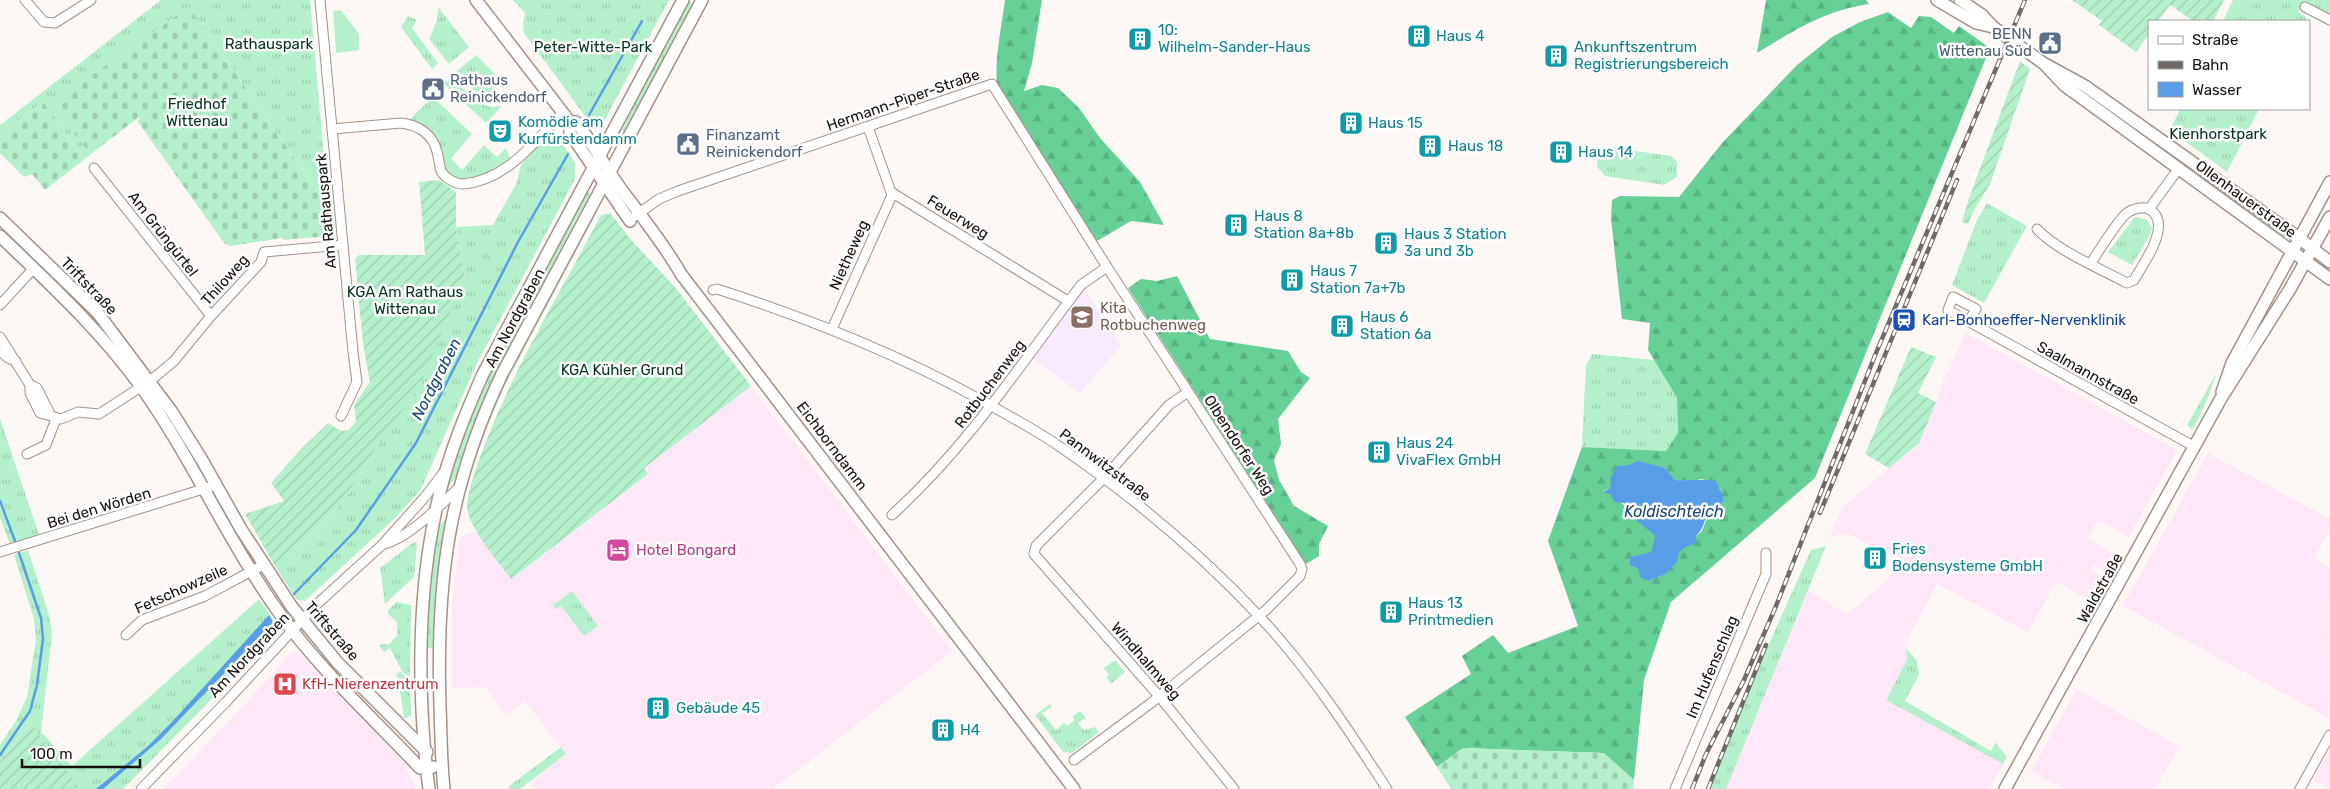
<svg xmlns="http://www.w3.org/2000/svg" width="2330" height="789" font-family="Rubik,sans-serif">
	<defs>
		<pattern id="grass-tufts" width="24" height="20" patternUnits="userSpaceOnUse" patternTransform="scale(1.25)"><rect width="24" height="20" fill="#b5f0cc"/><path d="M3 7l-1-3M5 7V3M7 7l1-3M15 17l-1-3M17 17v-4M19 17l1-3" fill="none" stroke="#9bcdae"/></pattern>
		<pattern id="forest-firs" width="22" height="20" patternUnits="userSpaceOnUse" patternTransform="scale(1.25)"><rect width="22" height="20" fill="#66d097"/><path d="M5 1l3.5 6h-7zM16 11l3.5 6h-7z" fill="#58b281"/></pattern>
		<pattern id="cemetery-stones" width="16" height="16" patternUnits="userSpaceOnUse" patternTransform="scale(1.25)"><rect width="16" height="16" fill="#b5f0cc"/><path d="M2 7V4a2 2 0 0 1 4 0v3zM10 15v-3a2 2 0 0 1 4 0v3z" fill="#9bcdae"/></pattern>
		<pattern id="garden-furrows" width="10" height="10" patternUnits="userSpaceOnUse" patternTransform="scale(1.25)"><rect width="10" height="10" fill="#b5f0cc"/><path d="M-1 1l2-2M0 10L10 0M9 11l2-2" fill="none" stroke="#9bcdae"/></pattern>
	</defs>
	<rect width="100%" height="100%" fill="#fdf8f6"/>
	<!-- industrial -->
	<g fill="#fee8f7">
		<polygon points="1966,333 2177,450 2129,537 2098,520 2087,538 2118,556 2109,573 2093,565 2091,571 2106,578 2093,602 2056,582 2028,632 1937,584 1904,645 1906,648 1907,660 1886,700 2003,764 1989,789 1726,789 1808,590 1847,615 1887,580 1899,560 1847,533 1829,538 1843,507 1919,443 1946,376"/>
		<polygon points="751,386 952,651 773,789 536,789 530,782 566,754 525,701 506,715 485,687 452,688 452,606 460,537 475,531 511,579 648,474 644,468"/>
		<polygon points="2208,453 2330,519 2330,529 2314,558 2330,568 2329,718 2123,606"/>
		<polygon points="298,652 396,755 404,764 416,789 163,789 234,716 291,653"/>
		<polygon points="2077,689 2179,746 2155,789 2063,789 2031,771"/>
		<polygon points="2330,749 2330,789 2329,789 2313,780"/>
	</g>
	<!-- education -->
	<polygon fill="#f7eafe" points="1084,288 1121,346 1080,393 1032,358"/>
	<!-- grass -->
	<g fill="url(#grass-tufts)">
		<polygon points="161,0 310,0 328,203 326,203 189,7 52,104 91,154 85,159 43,102 0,134 0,125"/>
		<polygon points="513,0 669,0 602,125 593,127 524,33 523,23 525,13"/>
		<polygon points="2233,0 2330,0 2330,14 2304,1 2298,12 2306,17 2304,21 2223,21"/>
		<polygon points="687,1 695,5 625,133 622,130"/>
		<polygon points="438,7 469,47 449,64 429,39 437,20"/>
		<polygon points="408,16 417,20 412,28 438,63 432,69 401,27"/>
		<polygon points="476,55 498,77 493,91 485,96 478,94 456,72"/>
		<polygon points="449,79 454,80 479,103 491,107 502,106 486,123 444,84"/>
		<path d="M 433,97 L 472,134 L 451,158 L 462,170 L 484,145 L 497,157 L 506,148 L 510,158 C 496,171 465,194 447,174 C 440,166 443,153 437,144 C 432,136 418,128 410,121 L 413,116 Z"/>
		<polygon points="2180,109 2259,109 2227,172 2170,130"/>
		<polygon points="552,128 575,163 575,179 477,363 420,491 394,519 305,601 297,600 278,571 344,500 379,443 465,277 456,227 493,225 516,184 521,165"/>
		<path d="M 1608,147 L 1671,156 L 1677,162 L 1677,177 L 1664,185 L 1605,176 L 1597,167 C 1597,158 1599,152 1608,147 Z"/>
		<polygon points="2189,165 2283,233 2281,238 2186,169"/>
		<path d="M 586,189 L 590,194 L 569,233 L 457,475 L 447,489 L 445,490 C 476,382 534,287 586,189 Z"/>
		<polygon points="1987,203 2027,226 1984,303 1952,285 1977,220"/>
		<polygon points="594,211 593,219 503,389 482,439 464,495 462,494 498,392"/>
		<polygon points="2138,217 2147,220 2152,228 2150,235 2132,265 2108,252 2134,218"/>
		<polygon points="1592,354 1654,360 1677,398 1678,433 1666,451 1582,447 1586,365"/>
		<polygon points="2217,372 2205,405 2192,430 2187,425"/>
		<polygon points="0,419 39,535 10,544 0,518"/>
		<polygon points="447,518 435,648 426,648 428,598 437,527"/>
		<polygon points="414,542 417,544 414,577 385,604 380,568"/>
		<polygon points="1826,546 1726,789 1710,789 1764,655 1811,550"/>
		<polygon points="28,550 49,615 52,634 41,732 72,766 259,599 275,622 274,630 205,706 123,789 74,789 77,786 30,722 0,762 0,745 17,719 27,697 36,639 34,619 14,555"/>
		<polygon points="572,591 598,626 584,636 561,606 556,609 553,605"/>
		<polygon points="397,602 411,605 410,678 402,671 390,648 384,652 379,645 389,644 397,636 397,622 388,614 388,610"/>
		<polygon points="1906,648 1917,661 1919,675 1905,701 1991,751 1995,742 2007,757 2003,764 1886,700 1907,660"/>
		<polygon points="1115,660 1125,672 1111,684 1106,677 1109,675 1104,668"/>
		<polygon points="400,671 410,681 411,715 407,718 404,718 398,678 396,675"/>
		<polygon points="1050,704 1052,707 1042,713 1056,730 1064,723 1067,726 1075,720 1073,716 1080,711 1086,718 1078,723 1084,730 1095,727 1099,732 1072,753 1063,752 1035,715"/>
		<polygon points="561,747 566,754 520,789 509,789 509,786"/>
	</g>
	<!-- forest -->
	<g fill="url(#forest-firs)" fill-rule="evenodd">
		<path d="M 1005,0 L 1042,0 L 1032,63 L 1024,91 L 1042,85 L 1058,88 L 1079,108 L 1100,138 L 1140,182 L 1164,225 L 1131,221 L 1097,241 L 998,88 C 993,68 1002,23 1005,0 Z"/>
		<path d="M 1766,0 L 1866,0 L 1869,4 C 1826,10 1793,31 1757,53 Z"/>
		<path d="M 1888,12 L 1911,28 L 1919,16 L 1931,17 L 1954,33 L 1959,26 L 1990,48 L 1815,478 L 1671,602 L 1644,680 L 1634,780 L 1603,753 L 1463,748 L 1437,767 L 1405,717 L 1471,674 L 1462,656 L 1493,635 L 1508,653 L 1578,626 L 1548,541 L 1582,447 L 1666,451 L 1678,433 L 1677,398 L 1648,350 L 1650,323 L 1622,319 L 1611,218 L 1612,200 L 1620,196 L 1679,197 L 1723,142 L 1797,65 L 1832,37 L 1860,22 ZM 1629,465 L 1665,468 L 1675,480 L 1692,481 L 1702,479 L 1720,488 L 1723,502 L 1717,506 L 1712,505 L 1702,531 L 1680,551 L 1677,555 L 1678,561 L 1665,573 L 1648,581 L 1642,578 L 1638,569 L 1629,565 L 1630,557 L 1651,553 L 1655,536 C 1635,520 1628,503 1603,491 L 1609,489 L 1611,483 Z"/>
		<polygon points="1177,276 1210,339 1288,351 1301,372 1310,378 1278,419 1281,444 1274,460 1279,480 1294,506 1328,526 1319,544 1319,556 1306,564 1128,288 1141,279 1157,281"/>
	</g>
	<!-- cemetery -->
	<g fill="url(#cemetery-stones)">
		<polygon points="189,7 330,209 332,233 329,236 284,240 282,238 231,246 224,243 138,122 139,117 91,154 51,104"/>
		<polygon points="43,102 85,159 45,190 32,174 24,177 0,153 0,134"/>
		<polygon points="1463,748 1604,753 1634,780 1633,789 1451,789 1437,767"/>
	</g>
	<!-- garden -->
	<g fill="url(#garden-furrows)">
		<polygon points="2072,0 2224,0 2213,21 2193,21 2170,5 2158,21 2149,21 2149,34 2136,52 2099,25 2102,21"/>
		<polygon points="2020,61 2030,69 1990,184 1973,212 1968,224 1962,222 1969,198"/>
		<polygon points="439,180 456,192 456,227 465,277 419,387 379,443 344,500 278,571 245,514 284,501 271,483 301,449 328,423 341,431 349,430 356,421 354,405 370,382 363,344 355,259 359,255 425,255 419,182"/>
		<path d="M 610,213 L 632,241 L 675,287 L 751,386 L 644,468 L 648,474 L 511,579 C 498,561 466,526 467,504 C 469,485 480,457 487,439 C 518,361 562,289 601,215 Z"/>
		<polygon points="1911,347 1936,357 1918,393 1936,402 1919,443 1889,468 1865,454"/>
		<polygon points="30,722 78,786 74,789 0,789 0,762"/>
	</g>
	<!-- pitch -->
	<polygon fill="#b5f0cc" points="341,10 359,34 359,50 336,53 333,11"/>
	<!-- water -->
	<g fill="#589ee6">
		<path d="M 1638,461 L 1665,468 L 1675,480 C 1689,481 1702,479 1716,481 L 1723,496 L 1723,502 L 1717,506 L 1712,505 C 1705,515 1705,528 1696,536 L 1696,543 C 1686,547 1677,549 1678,561 L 1665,574 L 1648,581 L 1641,578 L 1638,569 L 1629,565 L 1630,557 L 1651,552 L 1655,536 L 1637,521 L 1624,503 L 1614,502 L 1611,495 L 1603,492 L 1609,489 L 1611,483 L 1610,479 L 1617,466 L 1629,465 Z"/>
		<polygon points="269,615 273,622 161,739 103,789 96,789 148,746 172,722"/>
	</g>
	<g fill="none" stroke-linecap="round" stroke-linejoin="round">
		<!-- stream -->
		<g stroke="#589ee6" stroke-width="2.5">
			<polyline points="589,115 642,21"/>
			<polyline points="0,501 15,541"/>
			<polyline points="294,594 356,530 416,443 518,242 568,154"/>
			<polyline points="0,755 30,711 37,685 43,639 41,618 19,553"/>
		</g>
		<!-- minor casing -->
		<g stroke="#a59185" stroke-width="11">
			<g id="minor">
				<polyline points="25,0 44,22 55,23 91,0"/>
				<polyline points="320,0 353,352 357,382 341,416"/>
				<polyline points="2305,7 2330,20"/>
				<polyline points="868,127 891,192 1068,301"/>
				<path d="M 332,129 L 401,123 C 418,125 433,134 437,152 C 439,158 439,165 441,171 C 445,178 455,184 463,184 C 507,180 533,143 563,113"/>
				<polyline points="94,168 211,316"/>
				<polyline points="2149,209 2179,168"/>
				<polyline points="635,216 659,199 678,191 992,84 1107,267 1300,564 1302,569 1300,576 1266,610 1151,703 1074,760"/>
				<path d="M 2037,229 C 2056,250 2101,269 2127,283 L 2134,280 C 2143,264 2174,223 2149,209 C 2143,206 2132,209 2127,213 C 2117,221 2099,251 2091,263"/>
				<path d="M 713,290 L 717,289 C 817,321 913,360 1004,413 C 1022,423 1040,433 1056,444 C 1128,493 1199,552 1259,616 C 1308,668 1348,729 1387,789"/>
				<polyline points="0,305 34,268"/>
				<polyline points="1969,321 1976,309 1953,297 1948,310 2195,447"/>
				<polyline points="832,329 893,193"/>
				<polyline points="0,337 30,385 37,388 51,416 61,419 78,412 99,414 150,381 174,361 211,316 261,262 264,252 343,245"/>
				<polyline points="0,351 8,358 16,361"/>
				<polyline points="30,385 30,393 40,413 51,416"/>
				<polyline points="1188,392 1169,405 1103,479 1036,546 1034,554 1159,696 1234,789"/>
				<polyline points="27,454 46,445 56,419"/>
				<path d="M 892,515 C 967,447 1020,365 1081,285 L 1107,267"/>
				<path d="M 382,545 C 410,537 439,507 459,487"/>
				<polyline points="0,552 216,485"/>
				<polyline points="126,635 142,620 205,596 263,565"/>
				<polyline points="141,789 226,702 316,605 382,545 424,498 444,472"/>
				<polyline points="1675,789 1766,574 1766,553"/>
				<polyline points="2300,789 2330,735"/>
			</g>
		</g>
		<!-- major casing -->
		<g stroke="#a59185" stroke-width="14">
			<g id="major">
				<polyline points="476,0 570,122 570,133 630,221"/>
				<polyline points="1937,0 1976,23 1993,27"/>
				<polyline points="1960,0 1982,15 1993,27 2043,63 2085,86 2299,238 2330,262"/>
				<polyline points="2046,66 2064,85 2330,279"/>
				<path d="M 570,122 L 576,122 C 593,143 605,167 621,189 C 642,217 664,244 681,274 L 1074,789"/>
				<polyline points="0,218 97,312 172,412 202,460 241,529 292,607 337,662 427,752"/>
				<path d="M 0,236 C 50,284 101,331 142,388 C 193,460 228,542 280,614 C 320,670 373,718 420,768 L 433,767"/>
				<polyline points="2222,392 2232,363 2330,182"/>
				<path d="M 429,789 C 418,705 417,608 433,525 C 442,472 461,423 483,374 L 683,0"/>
				<path d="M 444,789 C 441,761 441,733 440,706 C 436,581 448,488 502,374 L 702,0"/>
				<polyline points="2005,789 2220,400 2290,289 2330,217"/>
			</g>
		</g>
		<!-- minor -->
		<use href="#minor" stroke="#fff" stroke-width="9"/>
		<!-- major -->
		<use href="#major" stroke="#fff" stroke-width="11"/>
		<!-- rail casing -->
		<g stroke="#706a67" stroke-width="4.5">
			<g id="rail">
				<polyline points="1820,513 1957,180"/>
				<polyline points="1692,789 1706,754 1744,680 1776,606 1876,353 2025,0"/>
				<polyline points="1708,789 1766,645"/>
			</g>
		</g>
		<!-- rail -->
		<use href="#rail" stroke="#fff" stroke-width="2.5" stroke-dasharray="8" stroke-linecap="butt"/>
	</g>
	<!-- icons -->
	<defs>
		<g id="building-square" transform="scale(1.25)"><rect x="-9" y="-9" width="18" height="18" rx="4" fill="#0f9aa8" stroke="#fff"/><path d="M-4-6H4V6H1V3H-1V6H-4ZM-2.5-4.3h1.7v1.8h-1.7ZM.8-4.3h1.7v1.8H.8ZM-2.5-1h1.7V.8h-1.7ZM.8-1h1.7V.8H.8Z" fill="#fff"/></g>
		<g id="civic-square" transform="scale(1.25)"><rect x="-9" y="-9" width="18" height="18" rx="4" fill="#5c6f8a" stroke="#fff"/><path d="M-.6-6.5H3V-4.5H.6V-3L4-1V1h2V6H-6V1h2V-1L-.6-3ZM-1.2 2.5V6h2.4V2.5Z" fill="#fff"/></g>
		<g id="theatre-square" transform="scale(1.25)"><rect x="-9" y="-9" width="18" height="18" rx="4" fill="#0f9aa8" stroke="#fff"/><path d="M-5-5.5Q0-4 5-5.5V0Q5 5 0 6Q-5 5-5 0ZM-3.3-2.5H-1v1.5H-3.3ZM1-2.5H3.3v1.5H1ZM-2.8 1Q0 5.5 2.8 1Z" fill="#fff"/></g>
		<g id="school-square" transform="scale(1.25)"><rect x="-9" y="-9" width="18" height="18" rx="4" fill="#8d6e63" stroke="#fff"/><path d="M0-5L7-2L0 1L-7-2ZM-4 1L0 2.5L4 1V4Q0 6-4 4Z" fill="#fff"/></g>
		<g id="station-square" transform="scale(1.25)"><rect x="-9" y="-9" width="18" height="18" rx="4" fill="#1a4fb4" stroke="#fff"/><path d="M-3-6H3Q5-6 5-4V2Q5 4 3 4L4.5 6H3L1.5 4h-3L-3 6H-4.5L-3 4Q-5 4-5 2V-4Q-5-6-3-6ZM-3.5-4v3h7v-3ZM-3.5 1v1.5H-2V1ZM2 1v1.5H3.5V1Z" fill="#fff"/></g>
		<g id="hotel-square" transform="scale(1.25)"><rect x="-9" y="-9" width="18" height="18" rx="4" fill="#d1479c" stroke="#fff"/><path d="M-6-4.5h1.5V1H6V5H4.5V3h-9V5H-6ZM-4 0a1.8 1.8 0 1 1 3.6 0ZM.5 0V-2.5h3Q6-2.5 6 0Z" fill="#fff"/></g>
		<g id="hospital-square" transform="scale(1.25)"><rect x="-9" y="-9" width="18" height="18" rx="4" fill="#e0444e" stroke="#fff"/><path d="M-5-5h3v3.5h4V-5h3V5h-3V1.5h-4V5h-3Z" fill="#fff"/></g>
	</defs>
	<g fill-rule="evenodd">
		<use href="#building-square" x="1419" y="36"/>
		<use href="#building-square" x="1140" y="39"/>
		<use href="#civic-square" x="2050" y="43"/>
		<use href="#building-square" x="1556" y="56"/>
		<use href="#civic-square" x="433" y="89"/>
		<use href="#building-square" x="1351" y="123"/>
		<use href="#theatre-square" x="500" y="131"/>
		<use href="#civic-square" x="688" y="144"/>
		<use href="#building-square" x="1430" y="146"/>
		<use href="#building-square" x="1561" y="152"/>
		<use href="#building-square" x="1236" y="225"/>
		<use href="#building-square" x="1386" y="243"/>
		<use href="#building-square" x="1292" y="280"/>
		<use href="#school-square" x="1082" y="317"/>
		<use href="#station-square" x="1904" y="320"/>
		<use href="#building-square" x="1342" y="326"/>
		<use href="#building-square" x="1379" y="452"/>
		<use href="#hotel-square" x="618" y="550"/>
		<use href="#building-square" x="1875" y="558"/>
		<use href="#building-square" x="1391" y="612"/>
		<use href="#hospital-square" x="285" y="684"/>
		<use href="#building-square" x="658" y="708"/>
		<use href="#building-square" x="943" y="730"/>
	</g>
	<g text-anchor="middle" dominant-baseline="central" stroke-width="5" stroke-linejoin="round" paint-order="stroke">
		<!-- culture labels -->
		<g font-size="15" fill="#0d838f" stroke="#fff" text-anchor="start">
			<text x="1158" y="30">10:<tspan x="1158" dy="17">Wilhelm-Sander-Haus</tspan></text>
			<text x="1436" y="36">Haus 4</text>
			<text x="1574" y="47">Ankunftszentrum<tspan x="1574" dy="17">Registrierungsbereich</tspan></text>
			<text x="518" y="122">Komödie am<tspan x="518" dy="17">Kurfürstendamm</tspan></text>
			<text x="1368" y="123">Haus 15</text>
			<text x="1448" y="146">Haus 18</text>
			<text x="1578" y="152">Haus 14</text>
			<text x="1254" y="216">Haus 8<tspan x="1254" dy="17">Station 8a+8b</tspan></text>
			<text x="1404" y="234">Haus 3 Station<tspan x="1404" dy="17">3a und 3b</tspan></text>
			<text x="1310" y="271">Haus 7<tspan x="1310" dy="17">Station 7a+7b</tspan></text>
			<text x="1360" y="317">Haus 6<tspan x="1360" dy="17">Station 6a</tspan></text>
			<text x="1396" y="443">Haus 24<tspan x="1396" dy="17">VivaFlex GmbH</tspan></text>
			<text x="1892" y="549">Fries<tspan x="1892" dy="17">Bodensysteme GmbH</tspan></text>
			<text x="1408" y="603">Haus 13<tspan x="1408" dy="17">Printmedien</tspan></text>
			<text x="676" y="708">Gebäude 45</text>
			<text x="960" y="730">H4</text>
		</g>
		<!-- service labels -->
		<g font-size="15" fill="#4e5e75" stroke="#fff" text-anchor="start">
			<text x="2032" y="34" text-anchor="end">BENN<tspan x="2032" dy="17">Wittenau Süd</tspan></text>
			<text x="450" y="80">Rathaus<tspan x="450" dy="17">Reinickendorf</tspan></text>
			<text x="706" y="135">Finanzamt<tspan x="706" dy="17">Reinickendorf</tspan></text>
		</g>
		<!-- park labels -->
		<g font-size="15" fill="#03331e" stroke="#fff">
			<text x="269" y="44">Rathauspark</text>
			<text x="593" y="47">Peter-Witte-Park</text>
			<text x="197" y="104">Friedhof<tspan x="197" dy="17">Wittenau</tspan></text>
			<text x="2218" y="134">Kienhorstpark</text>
			<text x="405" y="292">KGA Am Rathaus<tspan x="405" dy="17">Wittenau</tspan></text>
			<text x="622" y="370">KGA Kühler Grund</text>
		</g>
		<!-- street labels -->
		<g font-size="15" fill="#17100c" stroke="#fff">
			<text transform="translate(903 100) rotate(-19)">Hermann-Piper-Straße</text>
			<text transform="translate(2246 199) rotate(36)">Ollenhauerstraße</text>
			<text transform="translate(326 211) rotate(-95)">Am Rathauspark</text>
			<text transform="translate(958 217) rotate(32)">Feuerweg</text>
			<text transform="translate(163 234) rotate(52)">Am Grüngürtel</text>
			<text transform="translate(849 255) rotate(-66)">Nietheweg</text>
			<text transform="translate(225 280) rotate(-48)">Thiloweg</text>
			<text transform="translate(89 286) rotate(46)">Triftstraße</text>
			<text transform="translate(515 318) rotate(-62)">Am Nordgraben</text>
			<text transform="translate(2088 373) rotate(29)">Saalmannstraße</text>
			<text transform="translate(990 384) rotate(-53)">Rotbuchenweg</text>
			<text transform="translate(1239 445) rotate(57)">Olbendorfer Weg</text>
			<text transform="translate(832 446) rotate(53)">Eichborndamm</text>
			<text transform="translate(1105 465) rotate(37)">Pannwitzstraße</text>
			<text transform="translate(99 508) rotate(-17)">Bei den Wörden</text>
			<text transform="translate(2100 588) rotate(-61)">Waldstraße</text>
			<text transform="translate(181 589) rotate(-24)">Fetschowzeile</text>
			<text transform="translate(332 631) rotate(49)">Triftstraße</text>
			<text transform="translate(249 655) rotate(-47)">Am Nordgraben</text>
			<text transform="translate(1146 661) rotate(49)">Windhalmweg</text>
			<text transform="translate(1712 667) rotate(-67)">Im Hufenschlag</text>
		</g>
		<!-- education labels -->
		<g font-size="15" fill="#785e54" stroke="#fff" text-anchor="start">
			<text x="1100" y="308">Kita<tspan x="1100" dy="17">Rotbuchenweg</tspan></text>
		</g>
		<!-- transit labels -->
		<g font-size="15" fill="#164399" stroke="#fff" text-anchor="start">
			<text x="1922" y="320">Karl-Bonhoeffer-Nervenklinik</text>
		</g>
		<!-- hotel labels -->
		<g font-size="15" fill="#b23c85" stroke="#fff" text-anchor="start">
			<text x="636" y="550">Hotel Bongard</text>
		</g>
		<!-- health labels -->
		<g font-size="15" fill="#be3a42" stroke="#fff" text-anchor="start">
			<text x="302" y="684">KfH-Nierenzentrum</text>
		</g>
		<!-- water labels -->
		<g font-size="16" font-style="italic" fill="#164776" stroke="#fff">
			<text transform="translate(436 379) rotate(-63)">Nordgraben</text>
			<text x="1674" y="511">Koldischteich</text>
		</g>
	</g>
	<!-- legend -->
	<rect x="2148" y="20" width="162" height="90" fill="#ffffff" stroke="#a29f9e"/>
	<rect x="2158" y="36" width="25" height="8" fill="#ffffff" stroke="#a29f9e"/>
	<text x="2192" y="45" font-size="15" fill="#17100c">Straße</text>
	<rect x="2158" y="61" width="25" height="8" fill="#706a67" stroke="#a29f9e"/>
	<text x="2192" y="70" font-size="15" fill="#17100c">Bahn</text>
	<rect x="2158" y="82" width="25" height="15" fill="#589ee6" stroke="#a29f9e"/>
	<text x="2192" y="95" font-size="15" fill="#17100c">Wasser</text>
	<!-- scale -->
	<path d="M22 759v8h118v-8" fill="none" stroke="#17100c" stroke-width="2.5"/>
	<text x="30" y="759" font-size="15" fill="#17100c" stroke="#ffffff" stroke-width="4" paint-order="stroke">100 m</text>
</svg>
